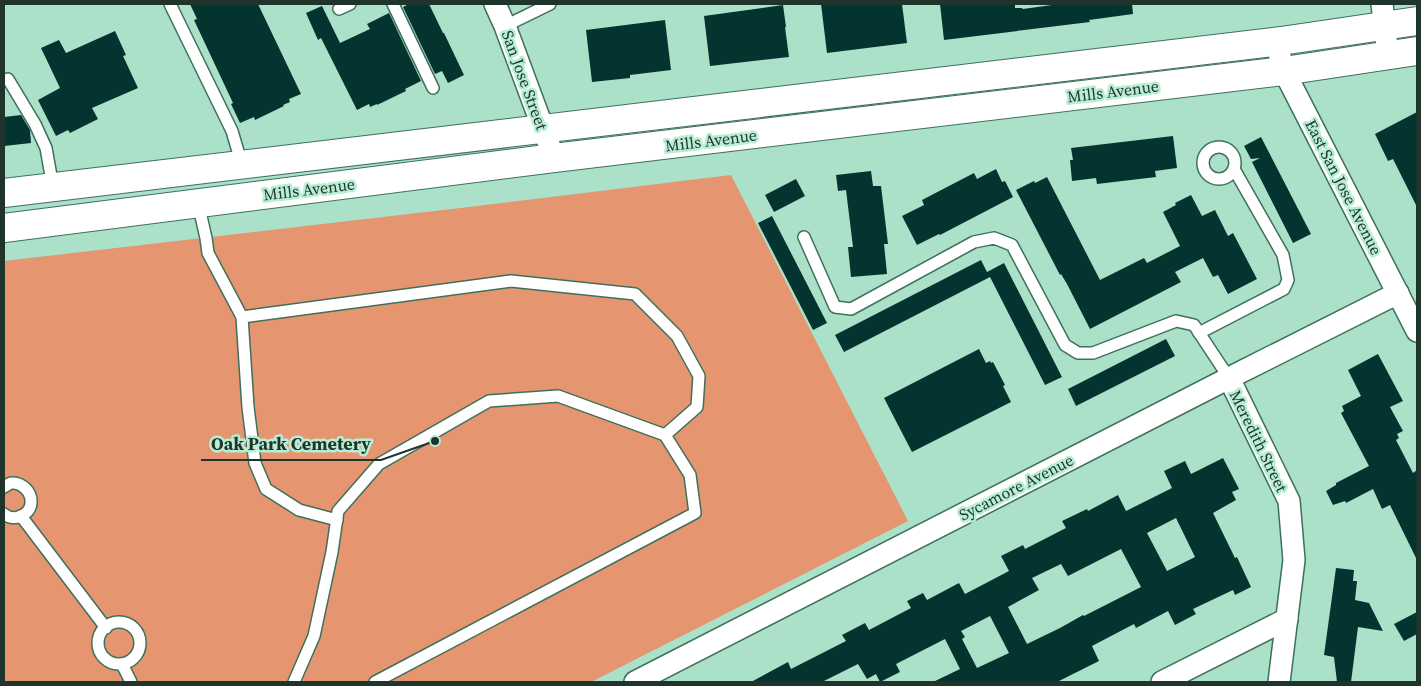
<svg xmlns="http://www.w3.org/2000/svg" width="1421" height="686" font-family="'Source Serif 4',serif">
	<rect width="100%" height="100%" fill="#abe1c8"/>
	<!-- green -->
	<polygon fill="#e59570" points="731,175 908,521 591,682 4,682 4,261 469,207"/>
	<!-- building -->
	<g fill="#043430" fill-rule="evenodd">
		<polygon points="190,4 258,4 301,94 289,99 290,102 283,105 284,106 255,120 254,117 240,123 231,104 233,103 194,20 197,19"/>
		<polygon points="409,4 429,4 443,33 444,33 464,75 448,83 442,71 435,74 403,7"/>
		<polygon points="821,4 902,4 907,43 827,53"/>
		<polygon points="940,4 1015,4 1015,8 1022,8 1023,9 1059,4 1132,4 1133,14 1089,20 1090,22 944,40"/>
		<polygon points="783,5 786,27 785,27 789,57 710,66 704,16"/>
		<polygon points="322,6 340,43 370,29 367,24 389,13 421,81 405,89 406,91 377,105 377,104 370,107 369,104 357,110 321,38 318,40 306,13"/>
		<polygon points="665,20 671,70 630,75 630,78 592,82 586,30"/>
		<polygon points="115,31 126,55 123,56 138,88 92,108 98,119 70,133 68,130 56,136 38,100 60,88 41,48 59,40 66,53"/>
		<polygon points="1417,112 1417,207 1393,159 1388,161 1375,134"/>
		<polygon points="21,115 30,130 31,143 4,146 4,117"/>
		<polygon points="1173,136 1177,168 1155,171 1156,177 1097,184 1096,178 1072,181 1070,160 1073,160 1071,148"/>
		<polygon points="1261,137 1311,234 1293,243 1252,162 1260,158 1251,159 1244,146"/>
		<polygon points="996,169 1002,182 1005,181 1013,197 940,235 939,234 917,245 902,216 924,205 922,200 974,173 977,179"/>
		<polygon points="871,171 873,186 881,186 888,244 884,244 887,274 851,277 848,247 853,247 846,190 838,191 836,175"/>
		<polygon points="1047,177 1100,280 1144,258 1147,263 1180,246 1163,212 1176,205 1175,203 1191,195 1202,216 1215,210 1228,236 1233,233 1257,279 1228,294 1218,275 1213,277 1203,258 1175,272 1181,282 1090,329 1067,284 1061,274 1060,275 1016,190 1034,181 1035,183"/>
		<polygon points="796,179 805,196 774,212 765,195"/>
		<polygon points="772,216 827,323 813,330 758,223"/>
		<polygon points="981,260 987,272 1004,263 1062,377 1045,385 990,277 844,352 835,335"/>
		<polygon points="1166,339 1175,356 1076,406 1068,389"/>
		<polygon points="979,349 986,363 990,361 991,363 993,362 1005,385 1003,386 1011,402 912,452 884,398"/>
		<polygon points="1378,354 1403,401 1390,407 1403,431 1397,434 1399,438 1396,440 1413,473 1417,470 1417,560 1390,505 1382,509 1373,489 1346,503 1345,501 1333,505 1326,491 1336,485 1336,483 1369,466 1341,413 1344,411 1342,406 1361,396 1348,370"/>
		<path d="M 1223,458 L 1239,489 L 1232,492 L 1236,500 L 1213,513 L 1235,558 L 1237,557 L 1251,587 L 1235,595 L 1233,590 L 1193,609 L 1196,614 L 1175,625 L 1168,611 L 1136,628 L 1134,624 L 1092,646 L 1099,661 L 1057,682 L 933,682 L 960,669 L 945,639 L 896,664 L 900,672 L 880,682 L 876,674 L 867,679 L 858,664 L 822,682 L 751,682 L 788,662 L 791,669 L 846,641 L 842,635 L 865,623 L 869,630 L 911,608 L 907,601 L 923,593 L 927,600 L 959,583 L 965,594 L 1009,571 L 1001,556 L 1023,545 L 1025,549 L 1066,528 L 1062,521 L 1087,509 L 1088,511 L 1118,495 L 1126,511 L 1172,488 L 1164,471 L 1185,461 L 1191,474 ZM 1176,518 L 1195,557 L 1167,571 L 1147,533 ZM 1121,549 L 1141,587 L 1084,616 L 1083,615 L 1060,628 L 1027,644 L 1008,607 L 1039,590 L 1032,578 L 1061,564 L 1068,576 ZM 990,616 L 1009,653 L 977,668 L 962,639 L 965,637 L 961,631 Z"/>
		<polygon points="1336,568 1354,570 1353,581 1357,581 1355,600 1369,603 1383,631 1358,627 1351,682 1337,682 1334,657 1324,655"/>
		<polygon points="1417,612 1417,634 1404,641 1394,624"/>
	</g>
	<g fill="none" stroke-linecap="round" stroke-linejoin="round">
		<!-- service casing -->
		<g stroke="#3e705b" stroke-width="14">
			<g id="service">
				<polyline points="170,4 232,131 242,165"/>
				<polyline points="393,4 433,88"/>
				<polyline points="339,9 350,4"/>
				<polyline points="505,26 550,4"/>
				<polyline points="8,79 35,124 46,148 53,187"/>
				<circle cx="1219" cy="163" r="16"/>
				<polyline points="198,203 206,238 208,253 242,317"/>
				<polyline points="804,237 835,307 851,309 974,242 994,238 1012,245 1065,345 1078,353 1093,353 1176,321 1194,325 1229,378"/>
				<polyline points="1199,333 1284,289 1288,280 1283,255 1234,169"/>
				<path d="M 4,487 C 4,487 10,483 11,483 C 22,482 32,492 31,503 C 30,516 13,522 4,514"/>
				<polyline points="21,516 106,628"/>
				<polyline points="337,520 299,510 266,489 255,463 248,407 242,317 511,281 635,294 677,336 699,376 697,407 665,435"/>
				<circle cx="119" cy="643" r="21"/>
				<polyline points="122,664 131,682"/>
				<polyline points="294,682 314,636 332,552 338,511 379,464 489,401 558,396 665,435 690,475 695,513 375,682"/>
			</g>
		</g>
		<!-- minor casing -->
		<g stroke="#3e705b" stroke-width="24">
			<g id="minor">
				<polyline points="495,4 505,26 554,158"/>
				<polyline points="1382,4 1388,55"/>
				<polyline points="1276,42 1284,71 1417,331"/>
				<polyline points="1229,378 1289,501 1294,560 1279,682"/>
				<polyline points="635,682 1229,378 1398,293"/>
				<polyline points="1162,682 1287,619"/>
			</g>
		</g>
		<!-- primary casing -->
		<g stroke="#3e705b" stroke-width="30">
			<g id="primary">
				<polyline points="4,193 1281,41 1417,21"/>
				<polyline points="4,228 554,158 1284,71 1417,51"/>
			</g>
		</g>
		<!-- service -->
		<use href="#service" stroke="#fff" stroke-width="11"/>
		<!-- minor -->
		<use href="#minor" stroke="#fff" stroke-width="21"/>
		<!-- primary -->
		<use href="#primary" stroke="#fff" stroke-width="28"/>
	</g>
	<g text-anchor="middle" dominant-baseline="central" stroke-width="5" stroke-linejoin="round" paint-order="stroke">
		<!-- street labels -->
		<g font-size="16" fill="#1f342b" stroke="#b8eed5">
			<text transform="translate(525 80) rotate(70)">San Jose Street</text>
			<text transform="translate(1113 91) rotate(-7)">Mills Avenue</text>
			<text transform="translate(711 140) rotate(-7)">Mills Avenue</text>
			<text transform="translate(1344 187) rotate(63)">East San Jose Avenue</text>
			<text transform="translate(309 189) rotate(-7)">Mills Avenue</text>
			<text transform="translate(1259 441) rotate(64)">Meredith Street</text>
			<text transform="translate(1016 487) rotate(-27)">Sycamore Avenue</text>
		</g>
	</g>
	<!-- callouts -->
	<path fill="none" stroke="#1f342b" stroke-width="2" d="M435 441L381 460H201"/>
	<circle fill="#1f342b" stroke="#b8eed5" stroke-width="2" cx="435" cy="441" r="5"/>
	<g font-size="18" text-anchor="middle" font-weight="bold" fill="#1f342b" stroke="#b8eed5" stroke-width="5" stroke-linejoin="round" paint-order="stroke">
		<text x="291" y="450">Oak Park Cemetery</text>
	</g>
	<!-- border -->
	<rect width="1421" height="686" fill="none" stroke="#1f342b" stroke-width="10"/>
</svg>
